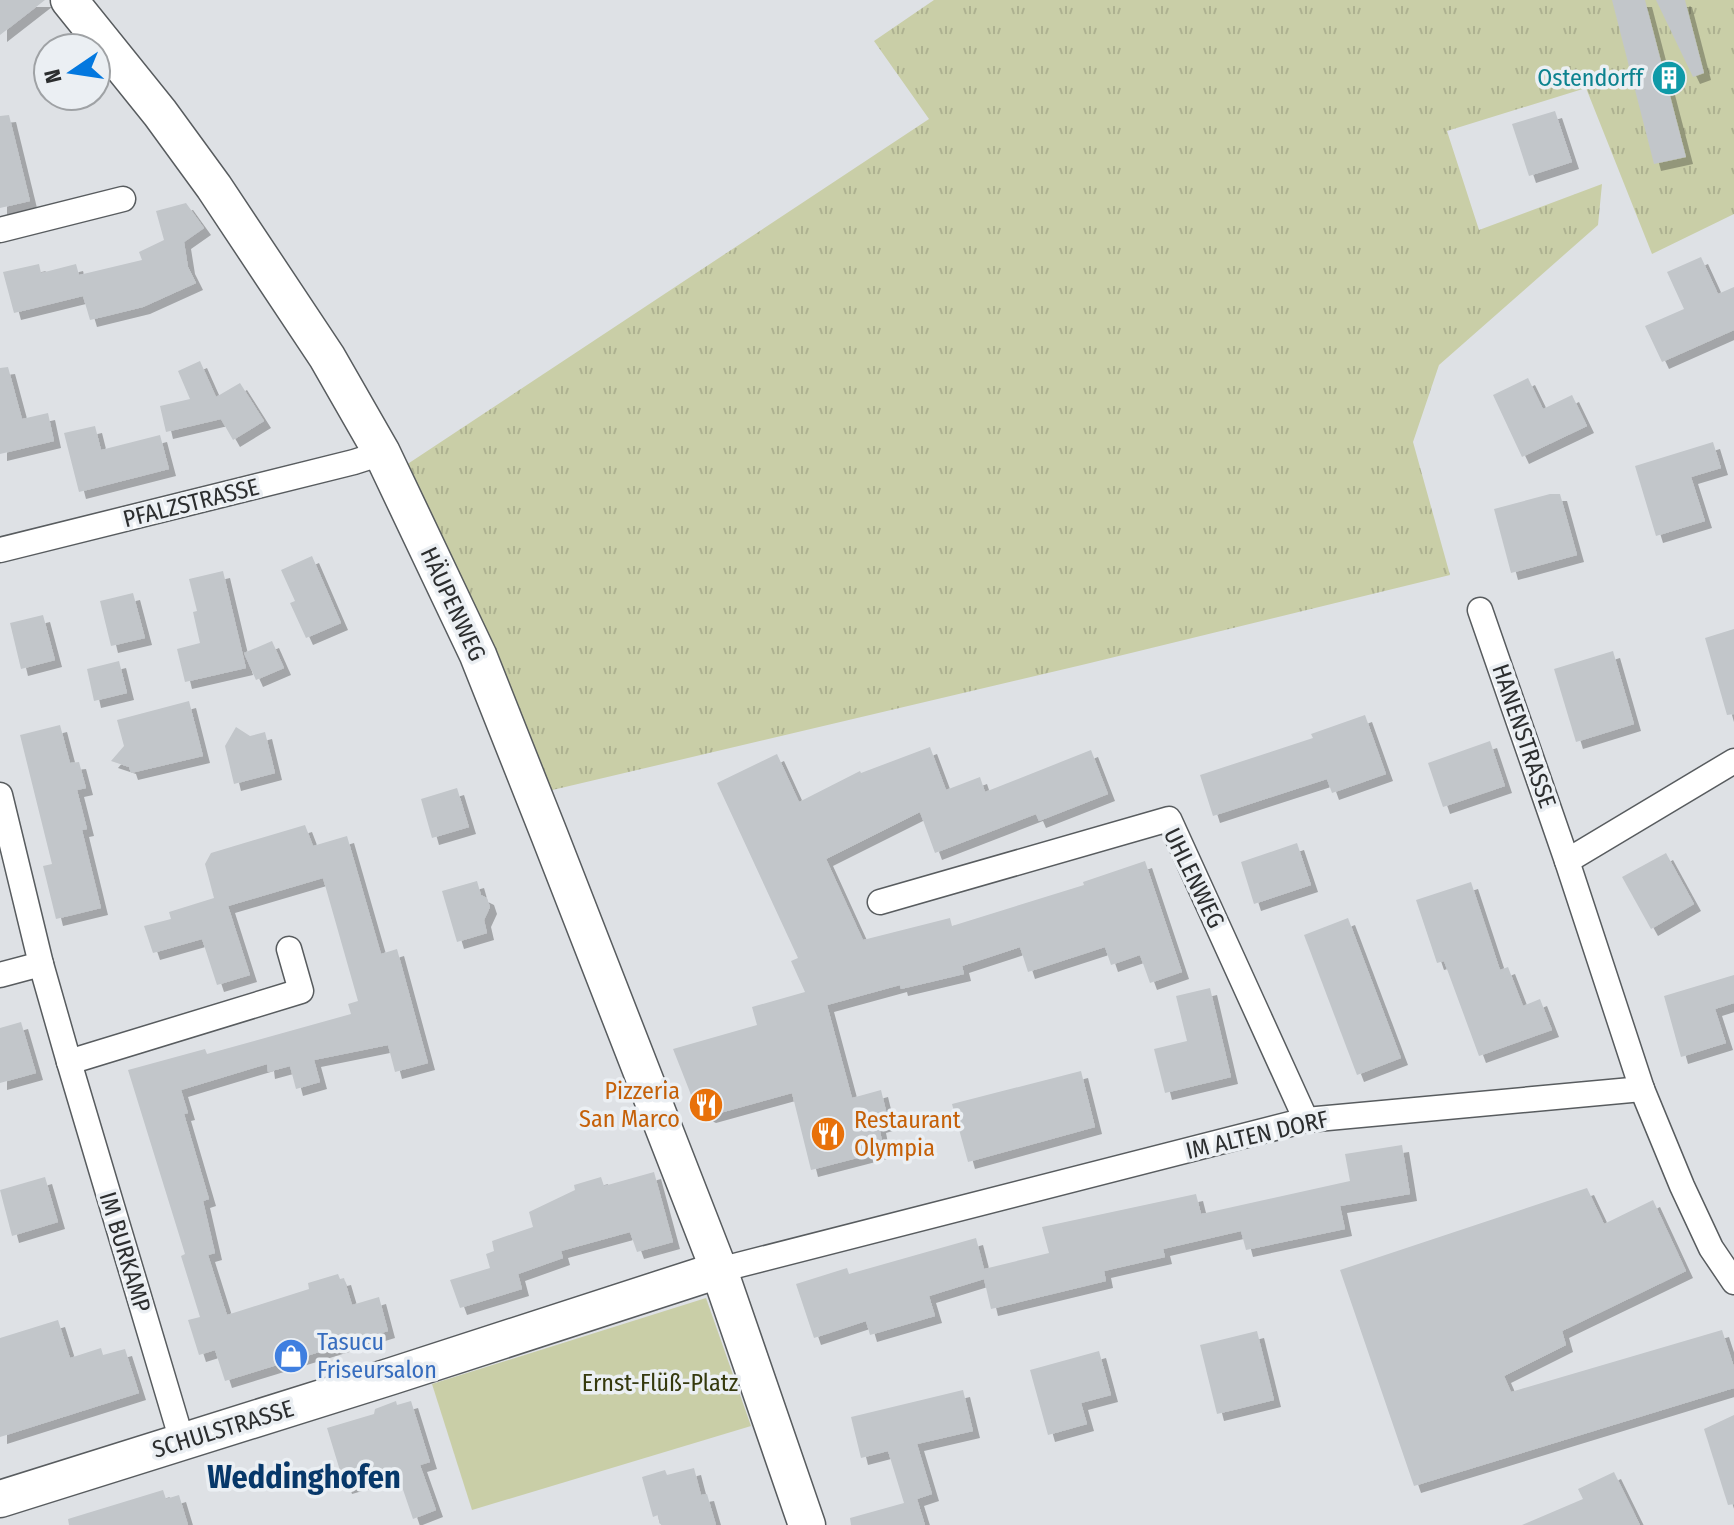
<svg xmlns="http://www.w3.org/2000/svg" width="1734" height="1525" font-family="'Fira Sans Condensed',sans-serif">
	<defs>
		<pattern id="grass-tufts" width="24" height="20" patternUnits="userSpaceOnUse" patternTransform="scale(2)"><rect width="24" height="20" fill="#c9cea7"/><path d="M3 7l-1-3M5 7V3M7 7l1-3M15 17l-1-3M17 17v-4M19 17l1-3" fill="none" stroke="#adb190"/></pattern>
		<filter id="shadow"><feDropShadow dx="7" dy="7" stdDeviation="0" flood-color="#0004"/></filter>
	</defs>
	<rect width="100%" height="100%" fill="#dee1e5"/>
	<!-- grass -->
	<polygon fill="url(#grass-tufts)" points="934,0 1734,0 1734,214 1652,254 1586,88 1447,131 1479,230 1602,184 1598,225 1439,365 1413,442 1450,575 1086,664 527,796 397,471 929,119 874,41"/>
	<!-- green -->
	<polygon fill="#c9cea7" points="706,1298 751,1426 472,1510 432,1384"/>
	<!-- building -->
	<g fill="#c2c6ca" filter="url(#shadow)">
		<polygon points="0,0 45,0 0,35"/>
		<polygon points="1612,0 1645,0 1686,157 1654,164"/>
		<polygon points="1656,0 1685,0 1704,73 1693,77"/>
		<polygon points="1555,111 1572,162 1529,176 1512,124"/>
		<polygon points="9,115 30,201 0,208 0,116"/>
		<polygon points="186,203 204,228 184,242 188,267 196,283 143,307 90,320 83,296 14,313 3,272 39,264 41,273 76,264 79,275 142,260 139,252 164,240 156,211"/>
		<polygon points="1701,257 1718,294 1734,287 1734,330 1662,362 1645,326 1684,309 1667,272"/>
		<polygon points="200,361 216,397 240,383 264,421 233,440 221,419 166,432 160,406 190,399 178,371"/>
		<polygon points="8,367 22,419 48,413 54,441 0,454 0,368"/>
		<polygon points="1528,378 1543,409 1572,395 1587,426 1522,457 1493,395"/>
		<polygon points="95,426 101,450 160,435 169,469 79,492 64,433"/>
		<polygon points="1713,442 1721,468 1691,477 1705,521 1656,536 1635,466"/>
		<polygon points="1550,494 1560,494 1577,555 1511,573 1494,509"/>
		<polygon points="312,556 341,623 306,638 290,603 295,601 281,570"/>
		<polygon points="223,571 246,668 185,682 177,649 200,643 193,612 197,611 189,579"/>
		<polygon points="133,593 145,638 111,646 100,601"/>
		<polygon points="43,615 55,660 21,669 10,623"/>
		<polygon points="1734,629 1734,714 1727,715 1705,638"/>
		<polygon points="272,641 284,668 256,680 244,653"/>
		<polygon points="1613,651 1634,724 1576,742 1554,669"/>
		<polygon points="119,661 127,693 94,701 87,669"/>
		<polygon points="189,701 203,756 131,773 129,767 111,761 124,746 117,720"/>
		<polygon points="1365,715 1386,774 1332,793 1327,779 1213,816 1200,775 1313,738 1311,734"/>
		<polygon points="60,725 70,763 79,762 86,788 77,790 87,829 82,830 101,908 56,919 43,866 52,864 20,735"/>
		<polygon points="236,727 250,736 265,732 275,773 234,784 225,746"/>
		<polygon points="1490,741 1505,786 1443,807 1428,763"/>
		<polygon points="930,747 946,790 980,777 985,792 1091,750 1108,794 1039,821 1036,814 935,853 920,812 826,859 863,940 950,918 952,926 1084,885 1083,882 1145,861 1182,972 1150,983 1140,955 1111,965 1105,947 1028,972 1020,947 962,966 964,974 901,989 900,985 827,1005 852,1098 881,1090 889,1123 879,1126 884,1151 811,1170 792,1093 709,1116 697,1110 673,1049 757,1025 752,1007 805,992 791,961 798,958 717,783 777,754 799,802 860,771 861,773"/>
		<polygon points="457,788 469,827 432,838 421,799"/>
		<polygon points="305,825 313,846 347,836 381,954 397,949 428,1063 395,1072 388,1045 314,1060 320,1082 296,1089 290,1066 268,1072 267,1064 181,1090 188,1113 184,1114 209,1199 203,1201 215,1253 208,1255 227,1315 309,1289 308,1283 338,1274 340,1279 344,1278 352,1305 379,1297 388,1331 225,1381 215,1350 199,1355 188,1320 200,1317 181,1256 185,1254 128,1070 205,1049 207,1054 351,1014 348,1004 358,1001 323,878 228,906 250,975 217,985 202,939 153,953 144,926 171,919 169,912 214,898 205,864 211,853"/>
		<polygon points="1297,843 1311,885 1254,904 1241,862"/>
		<polygon points="1666,853 1694,904 1651,929 1622,877"/>
		<polygon points="477,881 481,895 487,898 490,907 484,920 487,933 457,942 442,891"/>
		<polygon points="1471,882 1500,970 1508,967 1523,1006 1540,999 1552,1030 1479,1056 1444,961 1437,963 1416,900"/>
		<polygon points="1348,918 1401,1058 1357,1075 1304,935"/>
		<polygon points="1734,975 1734,1003 1715,1009 1726,1043 1681,1057 1664,996"/>
		<polygon points="1210,988 1231,1077 1165,1093 1154,1049 1187,1041 1176,996"/>
		<polygon points="21,1022 36,1073 0,1083 0,1028"/>
		<polygon points="1081,1071 1095,1127 968,1162 952,1104"/>
		<polygon points="1402,1145 1410,1194 1340,1206 1345,1229 1246,1250 1241,1231 1163,1249 1165,1257 1104,1271 1106,1281 991,1309 984,1279 929,1296 935,1316 870,1335 866,1321 814,1338 796,1284 847,1268 849,1274 976,1238 984,1269 1049,1253 1042,1227 1196,1194 1201,1214 1350,1181 1345,1154"/>
		<polygon points="654,1172 673,1242 637,1252 630,1232 561,1251 563,1258 518,1274 522,1289 460,1308 450,1280 490,1268 486,1254 494,1251 492,1241 533,1227 529,1212 575,1190 574,1185 601,1177 604,1186"/>
		<polygon points="45,1177 58,1222 12,1236 0,1190"/>
		<polygon points="1587,1188 1604,1224 1653,1200 1686,1271 1562,1331 1566,1345 1504,1376 1511,1392 1722,1330 1734,1367 1734,1388 1414,1486 1340,1270"/>
		<polygon points="58,1320 70,1358 101,1348 103,1355 125,1349 139,1393 0,1437 0,1338"/>
		<polygon points="1257,1331 1274,1400 1217,1414 1200,1345"/>
		<polygon points="1099,1351 1111,1395 1081,1403 1087,1424 1048,1435 1030,1370"/>
		<polygon points="963,1390 973,1431 917,1444 932,1494 917,1499 925,1525 851,1525 850,1518 904,1503 888,1451 861,1458 851,1417"/>
		<polygon points="396,1401 397,1405 411,1401 430,1462 420,1465 436,1510 413,1519 397,1472 345,1487 327,1428 374,1414 375,1409"/>
		<polygon points="1734,1415 1734,1504 1728,1505 1704,1429"/>
		<polygon points="694,1468 701,1495 707,1494 716,1525 661,1525 658,1515 653,1517 642,1477 665,1470 667,1475"/>
		<polygon points="1614,1472 1640,1525 1522,1525 1583,1499 1578,1489"/>
		<polygon points="163,1490 166,1499 179,1495 188,1525 69,1525 68,1519"/>
	</g>
	<g fill="none" stroke-linecap="round" stroke-linejoin="round">
		<!-- street casing -->
		<g stroke="#585c5f" stroke-width="27">
			<g id="street">
				<polyline points="0,230 123,199"/>
				<polyline points="0,550 354,462 382,453"/>
				<polyline points="1480,610 1567,861 1642,1089 1682,1186 1711,1248 1734,1282"/>
				<polyline points="0,795 41,964 69,1062 182,1441"/>
				<polyline points="1567,861 1734,761"/>
				<polyline points="880,902 1169,819 1306,1120"/>
				<polyline points="0,975 41,964"/>
				<polyline points="69,1062 301,991 289,949"/>
				<polyline points="719,1270 1306,1120 1642,1089"/>
			</g>
		</g>
		<!-- secondary casing -->
		<g stroke="#585c5f" stroke-width="39">
			<g id="secondary">
				<polyline points="69,0 160,113 214,187 327,357 382,453 478,655 549,834 719,1270 807,1525"/>
				<polyline points="0,1499 392,1376 719,1270"/>
			</g>
		</g>
		<!-- street -->
		<use href="#street" stroke="#fff" stroke-width="24"/>
		<!-- secondary -->
		<use href="#secondary" stroke="#fff" stroke-width="36"/>
	</g>
	<!-- icons -->
	<defs>
		<g id="building-disc" transform="scale(1.8)"><circle r="9.5" fill="#0f9aa8" stroke="#ebeff3"/><path d="M-4-6H4V6H1V3H-1V6H-4ZM-2.5-4.3h1.7v1.8h-1.7ZM.8-4.3h1.7v1.8H.8ZM-2.5-1h1.7V.8h-1.7ZM.8-1h1.7V.8H.8Z" fill="#fff"/></g>
		<g id="restaurant-disc" transform="scale(1.8)"><circle r="9.5" fill="#e8710a" stroke="#ebeff3"/><path d="M-5-6h1v4h1v-4h1v4h1v-4h1v5L-1.5 .5V6h-2V.5L-5-1ZM5-6V6H3V1.5H1.5Q1.5-4 5-6Z" fill="#fff"/></g>
		<g id="shop-disc" transform="scale(1.8)"><circle r="9.5" fill="#3f7fe0" stroke="#ebeff3"/><path d="M-5-2.5h2.3a2.7 3.5 0 0 1 5.4 0H5L5.5 6h-11ZM-1.5-2.5h3a1.5 2.3 0 0 0-3 0Z" fill="#fff"/></g>
	</defs>
	<g fill-rule="evenodd">
		<use href="#building-disc" x="1669" y="78"/>
		<use href="#restaurant-disc" x="706" y="1105"/>
		<use href="#restaurant-disc" x="828" y="1134"/>
		<use href="#shop-disc" x="291" y="1356"/>
	</g>
	<g text-anchor="middle" dominant-baseline="central" stroke-width="7" stroke-linejoin="round" paint-order="stroke">
		<!-- culture labels -->
		<g font-size="24" fill="#0d838f" stroke="#ebeff3" text-anchor="end">
			<text x="1643" y="78">Ostendorff</text>
		</g>
		<!-- street labels -->
		<g font-size="24" fill="#2c2e2f" stroke="#ebeff3">
			<text transform="translate(191 503) rotate(-14)">PFALZSTRASSE</text>
			<text transform="translate(453 604) rotate(65)">HÄUPENWEG</text>
			<text transform="translate(1524 736) rotate(71)">HANENSTRASSE</text>
			<text transform="translate(1194 878) rotate(64)">UHLENWEG</text>
			<text transform="translate(1257 1135) rotate(-13)">IM ALTEN DORF</text>
			<text transform="translate(125 1252) rotate(73)">IM BURKAMP</text>
			<text transform="translate(223 1429) rotate(-17)">SCHULSTRASSE</text>
		</g>
		<!-- food labels -->
		<g font-size="24" fill="#c56008" stroke="#ebeff3" text-anchor="end">
			<text x="680" y="1091">Pizzeria<tspan x="680" dy="28">San Marco</tspan></text>
			<text x="854" y="1120" text-anchor="start">Restaurant<tspan x="854" dy="28">Olympia</tspan></text>
		</g>
		<!-- shop labels -->
		<g font-size="24" fill="#366cbe" stroke="#ebeff3" text-anchor="start">
			<text x="317" y="1342">Tasucu<tspan x="317" dy="28">Friseursalon</tspan></text>
		</g>
		<!-- park labels -->
		<g font-size="24" fill="#35390d" stroke="#ebeff3">
			<text x="660" y="1383">Ernst-Flüß-Platz</text>
		</g>
		<!-- district labels -->
		<g font-size="32" font-weight="bold" fill="#07386a" stroke="#ebeff3">
			<text x="304" y="1477">Weddinghofen</text>
		</g>
	</g>
	<!-- north arrow -->
	<g transform="translate(72 72) rotate(257)"><circle r="38" fill="#ebeff3" stroke="#9fa2a5" stroke-width="2"/>
	<path d="M0-6L14 30L0 20L-14 30Z" fill="#0378df"/>
	<text y="-12" font-size="22" font-weight="bold" text-anchor="middle" fill="#2c2e2f">N</text>
	</g>
</svg>
